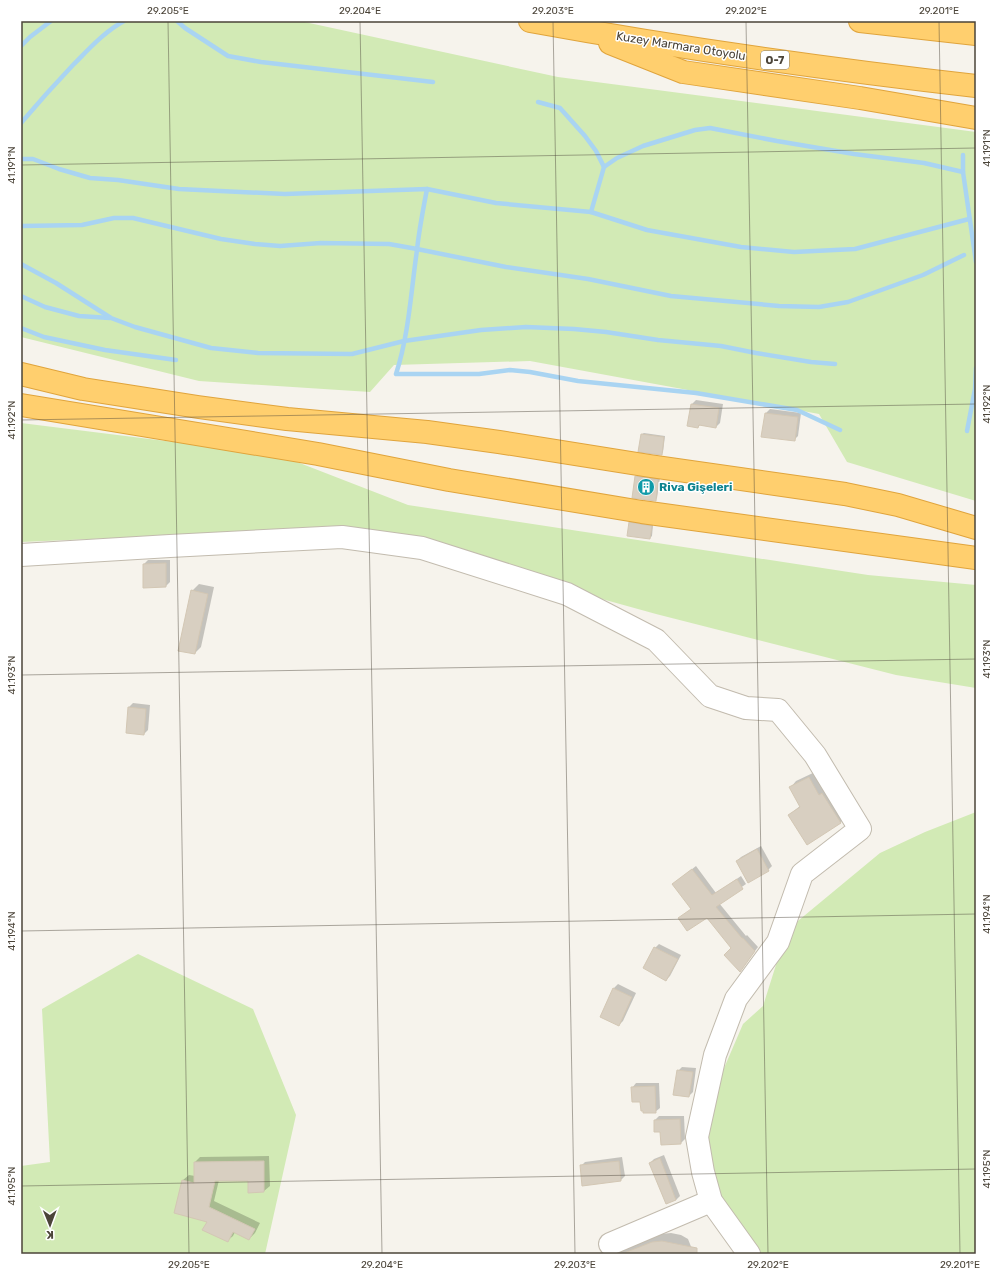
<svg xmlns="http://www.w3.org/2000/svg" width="997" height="1275" font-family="Rubik,sans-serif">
	<rect width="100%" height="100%" fill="#f6f3ec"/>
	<!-- green -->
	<g fill="#d2eab5">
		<polygon points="21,21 300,21 558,77 976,132 976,501 847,462 819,414 530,361 394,365 370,392 199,381 21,337"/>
		<polygon points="21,423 279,455 408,505 868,575 976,585 976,688 896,675 656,614 346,528 21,542"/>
		<polygon points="976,812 976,1254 757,1254 717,1192 705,1151 709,1103 743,1024 763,1006 787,930 880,853 925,832"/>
		<polygon points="138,954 253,1009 296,1115 265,1254 21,1254 21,1166 50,1162 42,1009"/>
	</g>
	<!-- shadow -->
	<g fill="#0003">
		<polygon points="696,400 723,404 720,423 716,427 700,425 698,427 692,404"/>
		<polygon points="770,409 801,413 798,436 794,440 763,436 766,413"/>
		<polygon points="644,433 665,436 663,452 661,454 642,434"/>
		<polygon points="638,475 660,478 657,498 655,500 636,477"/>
		<polygon points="632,521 653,525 652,536 650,538 630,523"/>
		<polygon points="148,560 170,560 170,582 166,586 144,587 144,564"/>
		<polygon points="199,584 214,587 201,647 195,653 192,591"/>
		<polygon points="133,703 150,705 148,730 144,734 129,707"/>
		<polygon points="815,772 846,817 841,822 807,844 789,815 800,806 791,787 796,781"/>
		<polygon points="761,846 772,866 768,870 737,861 741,857"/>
		<polygon points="696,866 716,893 741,876 746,884 719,903 746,936 747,935 758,947 743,967 733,948 707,916 691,909 677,881"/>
		<polygon points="659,944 681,955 670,976 666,980 655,948"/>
		<polygon points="618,984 636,993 623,1021 619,1025 614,988"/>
		<polygon points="682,1067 696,1068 693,1092 689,1096 678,1071"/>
		<polygon points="636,1083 659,1083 660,1108 655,1112 641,1101 632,1088"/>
		<polygon points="659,1116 684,1116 685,1139 681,1143 661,1130 655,1120"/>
		<polygon points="664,1155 680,1196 676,1200 666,1203 650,1163 654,1159"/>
		<polygon points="269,1156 270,1186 264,1191 249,1180 219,1180 214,1201 260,1223 255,1233 249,1239 235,1232 233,1236 227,1241 208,1221 183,1180 189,1175 195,1176 195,1162 200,1157"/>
		<polygon points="622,1157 625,1176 621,1180 581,1166 585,1162"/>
		<polygon points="671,1233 681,1235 688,1239 694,1254 617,1254 622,1249 661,1234"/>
	</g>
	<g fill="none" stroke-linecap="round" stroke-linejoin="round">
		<!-- stream -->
		<g stroke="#a9d4f2" stroke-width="4.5">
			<polyline points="177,21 185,28 228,56 261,62 433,82"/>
			<polyline points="21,46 30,37 51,21"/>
			<polyline points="538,102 560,108 585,136 596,151 604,167"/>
			<path d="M 21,123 C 38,103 55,84 73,65 C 89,49 104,32 124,21"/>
			<polyline points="963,155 963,172 976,262"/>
			<polyline points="21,159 33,159 59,169 90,178 118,180 179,189 285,194 427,189 496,203 591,212 647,230 741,247 794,252 855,249 969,219"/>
			<path d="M 427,189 C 423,210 419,230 417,250 C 411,291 409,334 396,374 L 479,374 L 510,370 L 530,372 L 578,381 L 696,393 L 797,410 L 840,430"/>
			<polyline points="591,212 604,167 617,158 643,146 695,130 710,128 777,141 854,154 924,163 963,172"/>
			<polyline points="21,226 82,225 114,218 133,218 221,239 255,244 280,246 321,243 389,244 417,249 506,267 588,279 671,296 779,306 819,307 848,302 923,275 964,255"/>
			<polyline points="21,264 56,283 111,318 135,327 211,348 258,353 352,354 404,341 481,330 526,327 574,329 606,332 658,340 721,346 756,353 811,362 835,364"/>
			<polyline points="21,296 45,307 79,316 110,318"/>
			<polyline points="21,328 44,337 105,350 176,360"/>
			<polyline points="967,431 975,389 976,368"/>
		</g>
	</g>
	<!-- building -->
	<g fill="#d8cfc1" stroke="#d3c7b4">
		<polygon points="691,404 719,408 716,428 699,425 698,428 687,426"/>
		<polygon points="765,413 798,417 795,441 761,437"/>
		<polygon points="641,434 664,437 662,455 638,452"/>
		<polygon points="635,476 658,480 656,501 632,498"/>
		<polygon points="629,522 652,526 650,539 627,536"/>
		<polygon points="166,563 166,587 143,588 143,564"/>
		<polygon points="191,590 208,594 195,654 178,651"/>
		<polygon points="128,707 146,709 144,735 126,733"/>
		<polygon points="809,777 819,795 822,793 841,823 807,845 788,815 800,807 789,787"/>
		<polygon points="757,849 769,871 748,883 736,861"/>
		<polygon points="692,869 712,895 737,879 743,889 716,907 742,938 743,938 755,951 740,972 724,955 731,948 707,918 687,931 678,918 691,909 672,884"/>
		<polygon points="654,947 678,959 666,981 643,968"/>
		<polygon points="613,988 632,997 619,1026 600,1017"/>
		<polygon points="677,1070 693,1072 689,1097 673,1095"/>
		<polygon points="655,1086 656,1113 643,1113 643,1111 641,1111 640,1102 632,1102 631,1087"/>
		<polygon points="680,1119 681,1144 661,1145 660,1132 654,1132 654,1120"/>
		<polygon points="660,1158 676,1200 666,1204 649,1163"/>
		<polygon points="264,1161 264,1192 248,1193 248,1181 215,1181 209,1207 255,1229 249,1240 233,1232 228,1242 202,1230 207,1222 174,1213 182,1180 194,1183 194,1162"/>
		<polygon points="619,1161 621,1181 582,1186 580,1165"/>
		<polygon points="662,1241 697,1248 697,1254 625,1254 624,1253 652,1242"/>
	</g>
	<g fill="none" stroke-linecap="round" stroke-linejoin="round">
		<!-- minor casing -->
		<g stroke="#c2bbae" stroke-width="24">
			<g id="minor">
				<polyline points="21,555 170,546 342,537 422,548 567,594 656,640 710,696 746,708 778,710 815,755 860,829 802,874 778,942 736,999 715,1055 697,1137 703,1172 711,1201 749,1254"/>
				<polyline points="610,1244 711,1201"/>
			</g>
		</g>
		<!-- highway casing -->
		<g stroke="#e0a43c" stroke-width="24">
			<g id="highway">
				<path d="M 530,21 C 678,48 827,69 976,86"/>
				<polyline points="860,21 976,34"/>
				<polyline points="610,43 683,72 860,98 976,118"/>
				<polyline points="21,374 83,389 198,407 287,419 427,432 499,442 650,466 845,494 898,505 976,528"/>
				<polyline points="21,405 318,454 449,480 642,512 976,558"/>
			</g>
		</g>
		<!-- minor -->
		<use href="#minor" stroke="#fff" stroke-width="22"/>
		<!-- highway -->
		<use href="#highway" stroke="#ffcf6e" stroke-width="22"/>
	</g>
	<!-- ticks -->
	<path fill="none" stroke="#4b4439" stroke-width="1" stroke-opacity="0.45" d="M 168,21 L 189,1254M 360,21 L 382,1254M 553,21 L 575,1254M 746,21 L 768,1254M 939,21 L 960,1254M 21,165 L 976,148M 21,420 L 976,404M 21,675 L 976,659M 21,931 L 976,914M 21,1186 L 976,1169"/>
	<!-- icons -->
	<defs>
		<g id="building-disc" transform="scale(0.9)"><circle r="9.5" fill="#0f9aa8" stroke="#fff"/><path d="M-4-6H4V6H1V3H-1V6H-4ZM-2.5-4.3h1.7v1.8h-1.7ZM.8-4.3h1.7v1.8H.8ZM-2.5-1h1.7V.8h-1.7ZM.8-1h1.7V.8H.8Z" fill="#fff"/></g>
	</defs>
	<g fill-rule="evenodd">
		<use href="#building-disc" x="646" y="487"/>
	</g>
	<g text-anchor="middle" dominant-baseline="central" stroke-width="3" stroke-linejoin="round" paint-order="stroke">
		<!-- shield labels -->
		<rect fill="#fff" stroke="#817c74" stroke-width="1" x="761" y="51" width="28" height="18" rx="3"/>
		<g font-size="11" font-weight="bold" fill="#4b4439">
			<text x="775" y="60">O-7</text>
		</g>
		<!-- street labels -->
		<g font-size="12" fill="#4b4439" stroke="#fff">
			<text transform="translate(681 46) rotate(9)">Kuzey Marmara Otoyolu</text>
		</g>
		<!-- culture labels -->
		<g font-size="12" font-weight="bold" fill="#0d838f" stroke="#fff" text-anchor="start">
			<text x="659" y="487">Riva Gişeleri</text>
		</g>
	</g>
	<!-- border -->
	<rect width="997" height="1275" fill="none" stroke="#ffffff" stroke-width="44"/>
	<!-- north arrow -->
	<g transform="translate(50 1225) rotate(179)" stroke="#ffffff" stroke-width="3" paint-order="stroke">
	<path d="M0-3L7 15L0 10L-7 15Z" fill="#4b4439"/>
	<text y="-6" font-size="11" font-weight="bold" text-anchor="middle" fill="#4b4439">K</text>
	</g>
	<rect x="22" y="22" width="953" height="1231" fill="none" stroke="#4b4439" stroke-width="1.5"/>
	<g font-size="10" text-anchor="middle" fill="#4b4439">
		<text x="168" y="14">29.205°E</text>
		<text x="360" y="14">29.204°E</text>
		<text x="553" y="14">29.203°E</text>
		<text x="746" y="14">29.202°E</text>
		<text x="939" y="14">29.201°E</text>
		<text transform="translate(986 148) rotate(-90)" y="4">41.191°N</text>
		<text transform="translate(11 165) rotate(-90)" y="4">41.191°N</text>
		<text transform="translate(986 404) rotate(-90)" y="4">41.192°N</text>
		<text transform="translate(11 420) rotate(-90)" y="4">41.192°N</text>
		<text transform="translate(986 659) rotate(-90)" y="4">41.193°N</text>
		<text transform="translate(11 675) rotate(-90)" y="4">41.193°N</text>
		<text transform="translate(986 914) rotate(-90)" y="4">41.194°N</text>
		<text transform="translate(11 931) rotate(-90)" y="4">41.194°N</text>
		<text transform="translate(986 1169) rotate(-90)" y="4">41.195°N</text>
		<text transform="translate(11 1186) rotate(-90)" y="4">41.195°N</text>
		<text x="189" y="1268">29.205°E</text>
		<text x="382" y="1268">29.204°E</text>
		<text x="575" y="1268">29.203°E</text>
		<text x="768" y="1268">29.202°E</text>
		<text x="960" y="1268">29.201°E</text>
	</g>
</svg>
